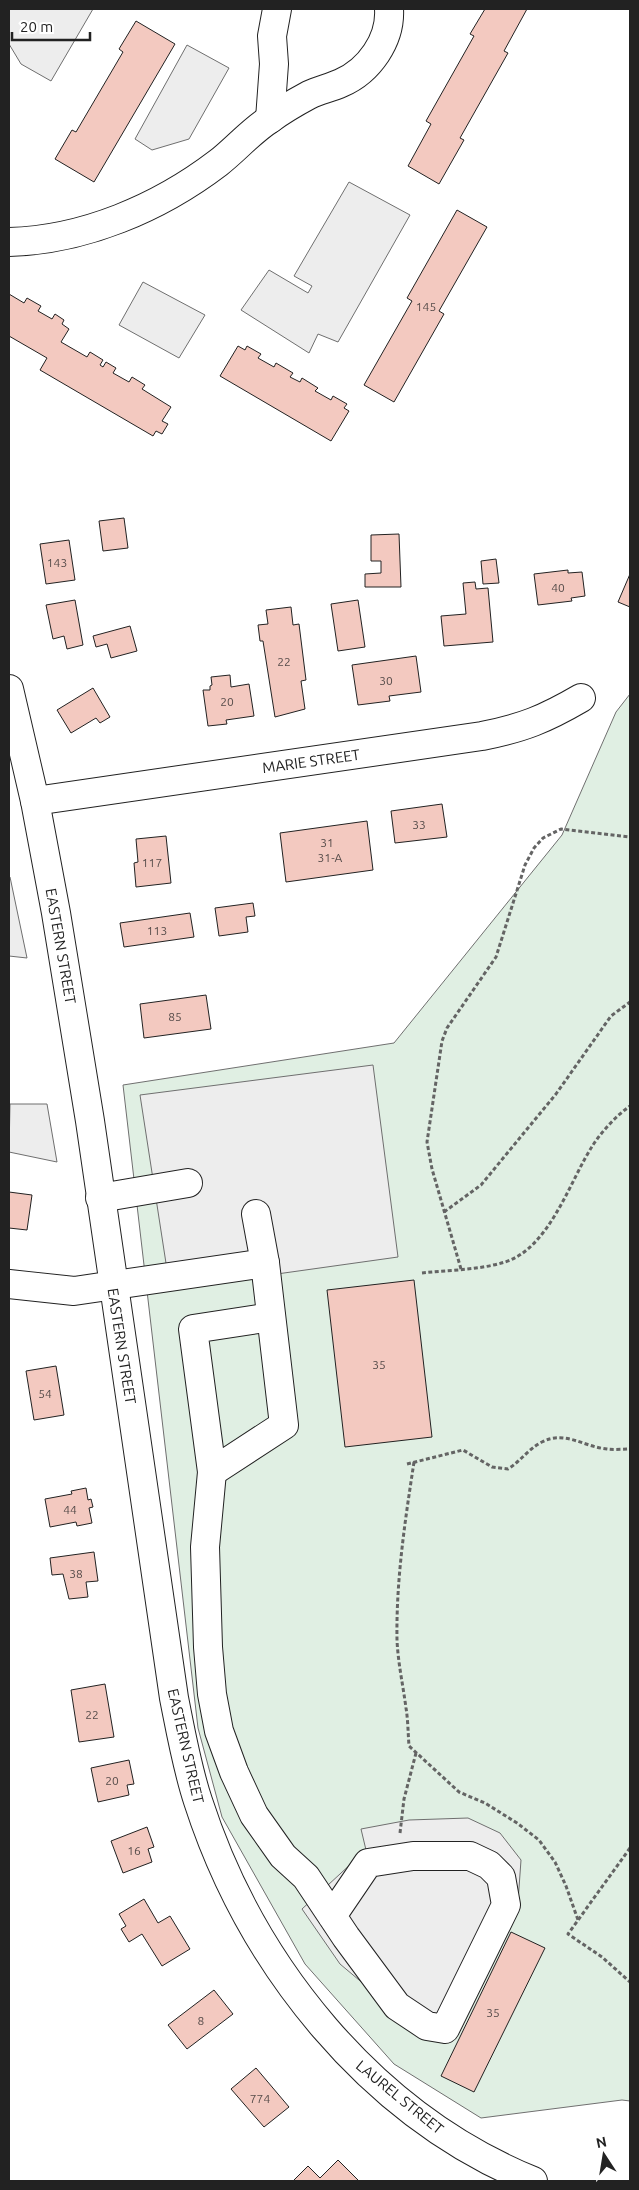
<svg xmlns="http://www.w3.org/2000/svg" width="639" height="2190" font-family="Ubuntu,sans-serif">
	<rect width="100%" height="100%" fill="#fff"/>
	<!-- green -->
	<polygon fill="#e0efe3" stroke="#6f6f6f" points="630,694 630,2101 622,2100 481,2118 394,2064 305,1964 222,1817 198,1728 123,1085 394,1043 562,835 616,712"/>
	<!-- parking -->
	<g fill="#ededed" stroke="#6f6f6f">
		<polygon points="9,9 93,9 51,81 21,64 9,44"/>
		<polygon points="187,45 229,68 189,139 152,150 135,139"/>
		<polygon points="349,182 410,215 338,342 318,334 309,353 241,310 269,270 308,293 312,286 294,276"/>
		<polygon points="143,282 205,315 179,358 119,325"/>
		<polygon points="9,877 10,877 27,958 9,956"/>
		<polygon points="373,1065 398,1257 170,1289 140,1095"/>
		<polygon points="10,1104 47,1104 57,1162 9,1152"/>
		<polygon points="468,1818 500,1833 521,1860 518,1902 428,2038 340,1964 302,1909 366,1850 361,1829 409,1820"/>
	</g>
	<!-- building -->
	<g fill="#f3c9c0" stroke="#222">
		<polygon points="485,9 527,9 504,51 508,53 460,138 464,140 439,184 408,166 431,124 426,121 474,36 470,34"/>
		<polygon points="136,21 175,44 94,182 55,159 72,130 76,132 123,52 119,49"/>
		<polygon points="457,210 487,227 439,311 444,314 394,402 364,385 412,301 407,298"/>
		<polygon points="9,294 24,303 27,298 41,306 38,311 52,319 55,314 64,320 62,324 69,329 61,342 87,357 90,352 103,360 100,365 103,367 106,362 116,368 113,373 129,382 132,377 145,385 142,389 171,407 162,421 168,424 162,434 156,431 153,436 40,370 47,358 9,336"/>
		<polygon points="238,346 245,350 247,346 261,354 258,358 274,367 276,363 293,373 290,377 300,382 302,378 318,388 315,391 331,400 333,396 347,404 344,408 349,411 331,441 220,376"/>
		<polygon points="124,518 128,548 103,551 99,521"/>
		<polygon points="399,534 401,587 365,587 365,574 381,573 381,561 371,561 371,535"/>
		<polygon points="69,540 75,580 46,584 40,544"/>
		<polygon points="496,559 499,583 483,584 481,561"/>
		<polygon points="568,570 568,573 582,572 585,596 571,598 572,601 538,605 534,574"/>
		<polygon points="630,574 630,607 618,602"/>
		<polygon points="475,582 476,589 488,588 493,642 444,646 441,616 466,614 463,583"/>
		<polygon points="75,600 83,645 67,649 64,636 53,639 46,605"/>
		<polygon points="358,600 365,647 338,651 331,604"/>
		<polygon points="291,607 293,625 299,624 306,680 301,681 305,709 275,717 263,641 260,641 258,625 268,624 266,610"/>
		<polygon points="130,626 137,651 111,658 107,644 96,647 93,636"/>
		<polygon points="416,656 421,692 389,696 390,701 358,705 352,665"/>
		<polygon points="230,675 231,687 249,684 254,716 226,720 227,724 208,726 203,690 210,690 210,686 212,685 211,677"/>
		<polygon points="93,688 110,717 100,723 96,718 71,733 57,710"/>
		<polygon points="442,804 447,837 395,843 391,811"/>
		<polygon points="367,821 373,870 286,882 280,833"/>
		<polygon points="166,836 171,883 136,887 134,863 138,862 136,839"/>
		<polygon points="253,903 255,916 246,917 248,932 219,936 215,908"/>
		<polygon points="190,913 194,937 124,947 120,923"/>
		<polygon points="206,995 211,1029 144,1038 140,1004"/>
		<polygon points="9,1192 32,1195 27,1230 9,1228"/>
		<polygon points="414,1280 432,1437 345,1447 327,1290"/>
		<polygon points="56,1366 64,1415 34,1420 26,1371"/>
		<polygon points="86,1488 88,1500 91,1499 93,1507 89,1508 92,1523 77,1526 76,1522 50,1527 45,1499 72,1494 71,1491"/>
		<polygon points="94,1552 98,1581 86,1582 88,1597 69,1599 63,1574 52,1575 50,1558"/>
		<polygon points="105,1684 114,1737 79,1742 71,1690"/>
		<polygon points="129,1760 134,1784 127,1785 129,1795 98,1802 91,1768"/>
		<polygon points="147,1827 154,1847 148,1849 152,1862 123,1873 111,1841"/>
		<polygon points="144,1899 158,1923 170,1916 190,1949 162,1966 142,1934 129,1942 121,1929 126,1926 119,1914"/>
		<polygon points="511,1932 545,1948 474,2092 441,2076"/>
		<polygon points="214,1990 233,2014 187,2049 168,2025"/>
		<polygon points="256,2068 289,2107 264,2127 231,2089"/>
		<polygon points="338,2160 359,2181 293,2181 308,2166 320,2178"/>
	</g>
	<g fill="none" stroke-linecap="round" stroke-linejoin="round">
		<!-- minor casing -->
		<g stroke="#222" stroke-width="30">
			<g id="minor">
				<polyline points="270,119 274,64 272,36 277,9"/>
				<path d="M 9,242 C 84,240 159,208 218,163 C 236,149 251,131 270,119 C 282,110 296,102 309,95 C 319,90 330,88 341,83 C 369,71 391,40 389,9"/>
				<path d="M 9,689 L 35,801 L 56,913 L 90,1121 L 174,1698 C 181,1733 187,1768 198,1801 C 251,1965 371,2115 533,2181"/>
				<path d="M 35,801 L 482,736 C 523,728 545,719 581,698"/>
				<polyline points="100,1198 188,1183"/>
				<polyline points="9,1284 74,1291 265,1263"/>
				<polyline points="271,1317 193,1329 212,1472 205,1547 208,1647 212,1694 219,1731 234,1772 254,1815 283,1856 306,1877 346,1937 397,2006 427,2026 445,2029 506,1905 501,1877 489,1865 470,1856 413,1856 368,1863 332,1916"/>
				<polyline points="212,1472 284,1425 265,1263 256,1214"/>
			</g>
		</g>
		<!-- path -->
		<g stroke="#646464" stroke-width="3" stroke-dasharray="4 2.5" stroke-linecap="butt">
			<polyline points="444,1212 481,1185 556,1094 611,1016 630,1002"/>
			<polyline points="461,1269 432,1169 427,1142 442,1041 447,1028 496,957 525,865 534,848 543,838 561,829 630,837"/>
			<path d="M 422,1273 C 449,1270 479,1270 505,1262 C 550,1248 570,1180 593,1145 C 603,1130 616,1116 630,1106"/>
			<path d="M 414,1462 C 405,1521 396,1580 397,1640 C 398,1663 403,1685 406,1708 C 408,1720 408,1733 409,1746 L 459,1792 L 485,1803 L 517,1823 L 539,1840 L 555,1862 L 566,1886 L 578,1920"/>
			<path d="M 407,1464 L 463,1450 L 492,1467 L 508,1469 C 521,1461 528,1449 542,1442 C 565,1430 584,1447 607,1449 C 614,1450 623,1449 630,1449"/>
			<polyline points="400,1833 404,1799 416,1753"/>
			<polyline points="630,1848 568,1934 602,1957 630,1982"/>
		</g>
		<!-- minor -->
		<use href="#minor" stroke="#fff" stroke-width="28"/>
	</g>
	<g text-anchor="middle" dominant-baseline="central" stroke-width="4" stroke-linejoin="round" paint-order="stroke">
		<!-- number labels -->
		<g font-size="12" fill="#564c4a">
			<text x="426" y="306">145</text>
			<text x="57" y="562">143</text>
			<text x="558" y="587">40</text>
			<text x="284" y="661">22</text>
			<text x="386" y="680">30</text>
			<text x="227" y="701">20</text>
			<text x="419" y="824">33</text>
			<text x="327" y="842">31</text>
			<text x="330" y="857">31-A</text>
			<text x="152" y="862">117</text>
			<text x="157" y="930">113</text>
			<text x="175" y="1016">85</text>
			<text x="379" y="1364">35</text>
			<text x="45" y="1393">54</text>
			<text x="70" y="1509">44</text>
			<text x="76" y="1573">38</text>
			<text x="92" y="1714">22</text>
			<text x="112" y="1780">20</text>
			<text x="134" y="1850">16</text>
			<text x="493" y="2012">35</text>
			<text x="201" y="2020">8</text>
			<text x="260" y="2098">774</text>
		</g>
		<!-- street labels -->
		<g font-size="15" fill="#222" stroke="#fff">
			<text transform="translate(311 761) rotate(-8)">MARIE STREET</text>
			<text transform="translate(61 946) rotate(80)">EASTERN STREET</text>
			<text transform="translate(122 1346) rotate(81)">EASTERN STREET</text>
			<text transform="translate(186 1746) rotate(77)">EASTERN STREET</text>
			<text transform="translate(400 2097) rotate(39)">LAUREL STREET</text>
		</g>
	</g>
	<!-- border -->
	<rect width="639" height="2190" fill="none" stroke="#222222" stroke-width="20"/>
	<!-- north arrow -->
	<g transform="translate(604 2155) rotate(348)" stroke="#ffffff" stroke-width="4" paint-order="stroke">
	<path d="M0-4L9 19L0 12L-9 19Z" fill="#222222"/>
	<text y="-8" font-size="14" font-weight="bold" text-anchor="middle" fill="#222222">N</text>
	</g>
	<!-- scale -->
	<path d="M12 32v8h78v-8" fill="none" stroke="#222222" stroke-width="2.5"/>
	<text x="20" y="32" font-size="15" fill="#222222" stroke="#ffffff" stroke-width="4" paint-order="stroke">20 m</text>
</svg>
